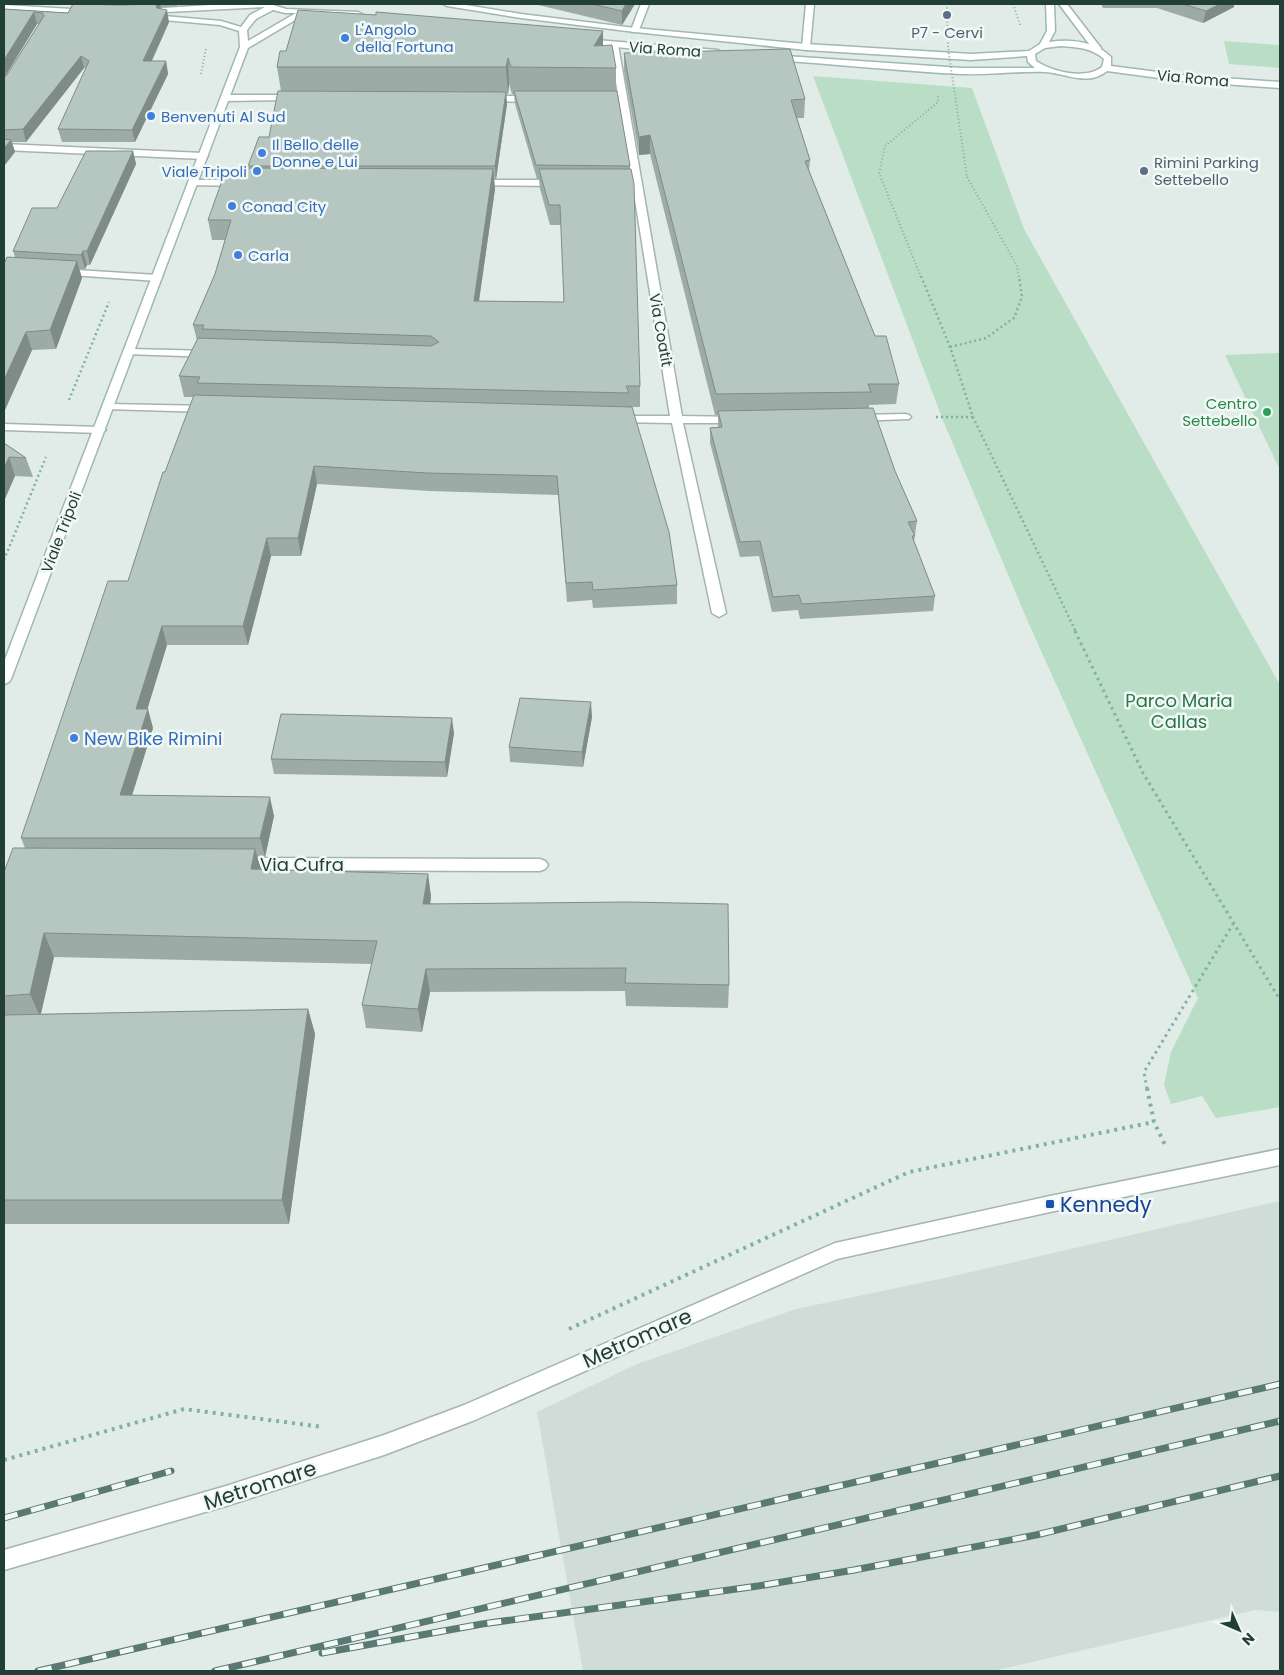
<svg xmlns="http://www.w3.org/2000/svg" width="1284" height="1675" font-family="Poppins,sans-serif">
	<rect width="100%" height="100%" fill="#e1ece8"/>
	<!-- built -->
	<polygon fill="#cfdcd7" points="1280,1201 1280,1612 1255,1610 993,1671 583,1671 537,1412 637,1364 796,1309 949,1277"/>
	<!-- green -->
	<g fill="#b9dec5">
		<polygon points="1224,41 1280,45 1280,68 1229,64"/>
		<polygon points="813,76 972,88 1024,229 1280,685 1280,1107 1216,1118 1202,1096 1171,1104 1164,1085 1171,1052 1198,998 1028,622 942,418"/>
		<polygon points="1280,353 1280,470 1225,355"/>
	</g>
	<g fill="none" stroke-linecap="round" stroke-linejoin="round">
		<!-- lane casing -->
		<g stroke="#a4b4af" stroke-width="3">
			<g id="lane">
				<polygon points="1059,4 1067,4 1101,48 1101,52 1095,52"/>
				<polygon points="130,349 211,351 216,354 211,357 126,354 125,352"/>
				<polygon points="1280,1149 1280,1165 1050,1212 837,1259 475,1420 384,1455 226,1506 4,1570 4,1550 226,1486 384,1435 464,1405 835,1243 1050,1196"/>
			</g>
		</g>
		<!-- street casing -->
		<g stroke="#a4b4af" stroke-width="3">
			<g id="street">
				<polygon points="641,4 649,4 639,30 632,32 631,30"/>
				<polygon points="806,4 814,4 810,47 806,50 802,47"/>
				<polygon points="614,42 618,45 682,416 738,417 744,420 738,423 683,423 726,613 719,617 712,613 672,423 616,422 610,419 616,416 670,416 610,45"/>
				<polygon points="295,95 298,96 298,100 225,101 221,98 225,95"/>
				<polygon points="488,96 535,96 539,99 535,102 485,101 485,97"/>
				<polygon points="4,144 203,153 208,156 203,159 4,150"/>
				<polygon points="193,180 240,180 245,183 240,186 190,185 188,183"/>
				<polygon points="476,180 560,180 565,183 560,186 473,185 473,181"/>
				<polygon points="60,269 157,275 162,278 157,281 56,274 55,272"/>
				<polygon points="108,404 209,406 215,409 209,412 104,409 102,407 104,405"/>
				<polygon points="905,414 909,415 911,417 909,419 856,421 850,418 856,415"/>
				<polygon points="4,424 100,427 106,430 100,433 4,430"/>
				<polygon points="239,858 540,859 545,861 548,865 545,869 540,871 239,870 234,868 231,864 234,860"/>
			</g>
		</g>
		<!-- secondary casing -->
		<g stroke="#9fb8b1" stroke-width="3">
			<g id="secondary">
				<path d="M 227,4 L 270,4 L 286,9 L 358,12 L 362,14 L 358,16 L 307,13 L 248,48 L 11,679 L 9,682 L 4,684 L 4,662 L 240,47 L 239,31 L 220,25 L 164,20 L 160,18 L 164,16 L 221,21 L 241,27 L 250,15 L 265,7 L 147,13 L 143,11 L 147,9 ZM 273,10 L 285,13 L 296,13 L 248,41 L 247,30 L 256,19 Z"/>
				<path d="M 443,4 L 460,4 L 521,14 L 635,28 L 806,44 L 971,54 L 1029,51 L 1040,44 L 1047,31 L 1046,4 L 1054,4 L 1055,31 L 1049,42 C 1070,39 1095,41 1111,57 L 1111,66 L 1181,75 L 1280,82 L 1280,88 L 1181,81 L 1107,71 C 1087,87 1066,73 1045,72 C 1017,71 989,75 961,74 C 899,71 836,64 774,60 L 770,57 L 771,55 L 962,68 L 1035,68 L 1028,62 L 1027,56 L 971,60 L 806,50 L 635,32 L 521,18 L 447,6 ZM 1061,46 C 1077,47 1092,48 1104,59 L 1102,67 C 1085,80 1053,72 1036,61 L 1035,54 L 1045,48 Z"/>
				<polygon points="4,5 89,10 93,12 89,14 4,9"/>
				<polygon points="584,39 718,50 722,53 718,56 581,44 580,42"/>
			</g>
		</g>
		<!-- path-far3 -->
		<g stroke="#80b1a4" stroke-width="2" stroke-dasharray="1 2.5" stroke-linecap="butt">
			<polyline points="1013,4 1020,25"/>
			<polyline points="201,74 206,48"/>
			<polyline points="967,177 1017,266 1019,277"/>
			<polyline points="921,277 879,173 885,146 938,102 938,96"/>
		</g>
		<!-- path-far2 -->
		<g stroke="#80b1a4" stroke-width="2.5" stroke-dasharray="2 3" stroke-linecap="butt">
			<polyline points="921,276 950,347 973,417 1076,632"/>
			<polyline points="950,347 986,338 1014,318 1022,297 1019,276"/>
			<polyline points="69,400 109,302"/>
			<polyline points="936,417 973,417"/>
			<polyline points="4,560 46,457"/>
		</g>
		<!-- path-far1 -->
		<g stroke="#80b1a4" stroke-width="3" stroke-dasharray="2.5 4" stroke-linecap="butt">
			<polyline points="1075,631 1143,773 1280,1000"/>
			<polyline points="1147,1089 1144,1072 1233,924"/>
		</g>
		<!-- path -->
		<g stroke="#80b1a4" stroke-width="4" stroke-dasharray="3 5" stroke-linecap="butt">
			<polyline points="1147,1088 1154,1122 1166,1147"/>
			<polyline points="569,1329 909,1172 1154,1122"/>
			<polyline points="4,1460 184,1409 323,1427"/>
		</g>
		<!-- lane -->
		<use href="#lane" fill="#fff" fill-rule="evenodd"/>
		<!-- street -->
		<use href="#street" fill="#fff" fill-rule="evenodd"/>
		<!-- secondary -->
		<use href="#secondary" fill="#fff" fill-rule="evenodd"/>
		<!-- rail casing -->
		<g stroke="#5b7973" stroke-width="7">
			<g id="rail">
				<polyline points="4,1518 171,1471"/>
				<polyline points="322,1653 482,1624 758,1586 854,1570 1036,1535 1280,1476"/>
				<polyline points="38,1671 1280,1384"/>
				<polyline points="215,1671 1280,1421"/>
			</g>
		</g>
		<!-- rail -->
		<use href="#rail" stroke="#f2f9f5" stroke-width="5" stroke-dasharray="14" stroke-linecap="butt"/>
		<!-- path-bridge -->
		<polyline stroke="#80b1a4" stroke-width="2" stroke-dasharray="1 2.5" stroke-linecap="butt" points="947,4 948,48 967,177"/>
	</g>
	<!-- wall -->
	<g fill="#9daba6" fill-rule="evenodd">
		<path d="M 73,4 L 178,4 L 177,6 L 160,7 L 161,9 L 169,22 L 152,61 L 166,61 L 168,74 L 135,142 L 62,142 L 58,129 L 86,69 L 84,68 L 26,142 L 12,142 L 15,152 L 4,166 L 4,9 L 68,13 ZM 37,24 L 39,24 L 6,76 L 5,76 Z"/>
		<polygon points="534,4 635,4 622,25"/>
		<polygon points="1101,4 1234,4 1234,7 1203,23 1157,8 1103,8"/>
		<path d="M 603,46 L 616,68 L 616,91 L 630,166 L 640,386 L 640,407 L 632,407 L 677,585 L 677,604 L 593,608 L 592,600 L 567,602 L 558,495 L 430,491 L 317,484 L 301,556 L 271,556 L 248,645 L 167,645 L 147,709 L 153,728 L 132,796 L 274,816 L 265,857 L 257,857 L 261,869 L 428,874 L 431,897 L 430,903 L 729,985 L 728,1008 L 626,1006 L 625,991 L 430,992 L 422,1032 L 366,1028 L 362,1005 L 372,964 L 54,957 L 41,1014 L 308,1009 L 315,1034 L 289,1224 L 4,1224 L 4,872 L 25,848 L 21,838 L 128,581 L 165,472 L 194,397 L 184,397 L 179,376 L 197,340 L 193,325 L 215,274 L 225,240 L 212,240 L 208,220 L 240,175 L 248,168 L 248,166 L 269,137 L 281,91 L 277,67 ZM 509,84 L 512,94 L 514,94 L 515,104 L 537,179 L 539,179 L 540,189 L 550,225 L 561,225 L 564,302 L 479,301 L 495,189 L 494,179 L 496,179 L 507,104 L 506,94 L 508,94 Z"/>
		<polygon points="624,53 805,99 804,118 797,118 810,160 809,171 875,336 899,384 896,404 869,405 869,408 895,471 917,521 914,542 935,596 933,611 800,619 798,610 772,612 759,556 740,557 710,443 710,428 718,427 718,415 715,415 650,154 639,155 624,71"/>
		<polygon points="133,151 136,164 90,265 87,265 85,269 79,269 82,278 56,349 32,350 4,412 15,257 13,251 57,208"/>
		<polygon points="4,443 26,458 33,477 15,476 4,501"/>
		<polygon points="592,717 583,767 510,762 509,747"/>
		<polygon points="454,733 447,777 274,774 271,759"/>
	</g>
	<!-- shaded-wall -->
	<g fill="#7f8b87">
		<polygon points="158,4 160,4 162,15 158,17 156,5"/>
		<polygon points="626,4 635,4 622,25 622,11"/>
		<polygon points="1220,4 1234,4 1234,7 1203,23 1206,11"/>
		<polygon points="167,10 169,22 146,73 143,61"/>
		<polygon points="34,12 37,24 4,78 4,60"/>
		<polygon points="603,31 603,57 594,46"/>
		<polygon points="81,56 84,68 26,142 23,129"/>
		<polygon points="508,58 509,84 508,94 506,67"/>
		<polygon points="166,61 168,74 135,142 132,130"/>
		<polygon points="506,92 507,104 496,179 495,166"/>
		<polygon points="650,135 650,154 639,155 639,137"/>
		<polygon points="11,140 15,152 4,166 4,148"/>
		<polygon points="133,151 136,164 90,265 87,251"/>
		<polygon points="493,169 495,189 476,321 474,301"/>
		<polygon points="83,251 87,265 85,269 81,255"/>
		<polygon points="77,261 82,278 56,349 50,330"/>
		<polygon points="26,332 32,350 4,412 4,380"/>
		<polygon points="9,457 15,476 4,501 4,468"/>
		<polygon points="314,466 317,484 301,556 298,538"/>
		<polygon points="267,538 271,556 248,645 243,626"/>
		<polygon points="162,626 167,645 145,717 148,709 153,728 126,814 120,795 136,709"/>
		<polygon points="591,702 592,717 583,767 582,752"/>
		<polygon points="452,718 454,733 447,777 445,762"/>
		<polygon points="270,797 274,816 265,857 260,838"/>
		<polygon points="255,849 262,872 251,869"/>
		<polygon points="428,874 431,897 427,927 423,904"/>
		<polygon points="44,933 54,957 40,1017 30,994"/>
		<polygon points="426,969 430,992 422,1032 418,1009"/>
		<polygon points="308,1009 315,1034 289,1224 282,1200"/>
	</g>
	<!-- building -->
	<g fill="#b6c7c1" stroke="#7f8b87">
		<polygon points="73,4 120,5 158,4 156,5 157,8 167,10 143,61 166,61 132,130 58,129 89,61 81,56 23,129 4,130 4,77 6,76 44,16 43,13 34,12 4,60 4,9 68,13"/>
		<polygon points="592,4 626,4 622,11"/>
		<polygon points="1183,4 1220,4 1206,11"/>
		<polygon points="298,10 376,15 376,12 603,31 594,46 612,45 616,68 511,67 508,58 506,67 277,67 280,51 286,51"/>
		<polygon points="790,49 805,99 791,100 810,160 805,161 875,336 886,336 899,384 868,384 871,392 716,394 650,135 639,137 624,53"/>
		<polygon points="278,91 506,92 495,166 248,166 259,137 269,137"/>
		<polygon points="514,91 617,91 630,166 536,165"/>
		<polygon points="4,139 11,140 4,148"/>
		<polygon points="86,151 133,151 87,251 83,251 81,255 13,251 32,208 57,208"/>
		<polygon points="243,168 493,169 474,301 564,302 560,205 549,205 539,169 631,169 634,184 640,386 626,386 629,393 197,383 200,377 179,376 198,338 431,346 439,342 431,336 202,329 204,325 193,325 215,274 231,220 208,220 224,175 240,175"/>
		<polygon points="7,257 77,261 50,330 26,332 4,380 4,264"/>
		<polygon points="194,395 632,407 669,532 677,585 593,590 592,582 566,583 557,476 427,473 314,466 298,538 267,538 243,626 162,626 136,709 148,709 120,795 270,797 260,838 21,838 108,581 128,581 163,472 165,472"/>
		<polygon points="873,408 895,471 917,521 908,522 915,536 912,536 935,596 802,604 799,595 773,597 760,541 740,542 710,428 722,427 718,411"/>
		<polygon points="4,443 26,458 9,457 4,468"/>
		<polygon points="520,698 591,702 582,752 509,747"/>
		<polygon points="281,714 452,718 445,762 271,759"/>
		<polygon points="13,848 255,849 251,869 428,874 423,904 628,902 728,904 729,985 625,983 626,968 426,969 418,1009 362,1005 377,941 44,933 30,994 4,996 4,872"/>
		<polygon points="308,1009 282,1200 4,1200 4,1015"/>
	</g>
	<!-- markers -->
	<g fill="#5c6f8a" stroke="#f2f9f5" stroke-width="2">
		<circle cx="947" cy="15" r="5"/>
		<circle cx="1144" cy="171" r="5"/>
	</g>
	<g fill="#3f7fe0" stroke="#f2f9f5" stroke-width="2">
		<circle cx="345" cy="38" r="5"/>
		<circle cx="151" cy="116" r="5"/>
		<circle cx="262" cy="153" r="5"/>
		<circle cx="257" cy="171" r="5"/>
		<circle cx="232" cy="206" r="5"/>
		<circle cx="238" cy="255" r="5"/>
		<circle cx="74" cy="738" r="5"/>
	</g>
	<circle fill="#2e9e5b" stroke="#f2f9f5" stroke-width="2" cx="1267" cy="412" r="5"/>
	<rect fill="#1a4fb4" stroke="#f2f9f5" stroke-width="2" x="1045" y="1199" width="10" height="10" rx="2.5"/>
	<g text-anchor="middle" dominant-baseline="central" stroke-width="5" stroke-linejoin="round" paint-order="stroke">
		<!-- far-shop labels -->
		<g font-size="15" fill="#366cbe" stroke="#f2f9f5" text-anchor="start">
			<text x="355" y="29">L'Angolo<tspan x="355" dy="17">della Fortuna</tspan></text>
			<text x="161" y="116">Benvenuti Al Sud</text>
			<text x="272" y="144">Il Bello delle<tspan x="272" dy="17">Donne e Lui</tspan></text>
			<text x="247" y="171" text-anchor="end">Viale Tripoli</text>
			<text x="242" y="206">Conad City</text>
			<text x="248" y="255">Carla</text>
		</g>
		<!-- far-service labels -->
		<g font-size="15" fill="#4e5e75" stroke="#f2f9f5">
			<text x="947" y="32">P7 - Cervi</text>
			<text x="1154" y="162" text-anchor="start">Rimini Parking<tspan x="1154" dy="17">Settebello</tspan></text>
		</g>
		<!-- far-street labels -->
		<g font-size="15" fill="#213e37" stroke="#f2f9f5">
			<text transform="translate(665 49) rotate(4)">Via Roma</text>
			<text transform="translate(1193 78) rotate(5)">Via Roma</text>
			<text transform="translate(661 330) rotate(80)">Via Coatit</text>
			<text transform="translate(61 532) rotate(-69)">Viale Tripoli</text>
		</g>
		<!-- far-leisure labels -->
		<g font-size="15" fill="#27864d" stroke="#f2f9f5" text-anchor="end">
			<text x="1257" y="403">Centro<tspan x="1257" dy="17">Settebello</tspan></text>
		</g>
		<!-- park labels -->
		<g font-size="18" fill="#29764b" stroke="#f2f9f5">
			<text x="1179" y="700">Parco Maria<tspan x="1179" dy="21">Callas</tspan></text>
		</g>
		<!-- shop labels -->
		<g font-size="18" fill="#366cbe" stroke="#f2f9f5" text-anchor="start">
			<text x="84" y="738">New Bike Rimini</text>
		</g>
		<!-- street labels -->
		<g font-size="18" fill="#213e37" stroke="#f2f9f5">
			<text x="302" y="864">Via Cufra</text>
		</g>
		<!-- near-transit labels -->
		<g font-size="21" fill="#164399" stroke="#f2f9f5" text-anchor="start">
			<text x="1060" y="1204">Kennedy</text>
		</g>
		<!-- near-street labels -->
		<g font-size="21" fill="#213e37" stroke="#f2f9f5">
			<text transform="translate(637 1338) rotate(-24)">Metromare</text>
			<text transform="translate(260 1485) rotate(-18)">Metromare</text>
		</g>
	</g>
	<!-- border -->
	<rect width="1284" height="1675" fill="none" stroke="#213e37" stroke-width="10"/>
	<!-- north arrow -->
	<g transform="translate(1239 1630) rotate(135)" stroke="#f2f9f5" stroke-width="4" paint-order="stroke">
	<path d="M0-4L9 19L0 12L-9 19Z" fill="#213e37"/>
	<text y="-8" font-size="14" font-weight="bold" text-anchor="middle" fill="#213e37">N</text>
	</g>
</svg>
